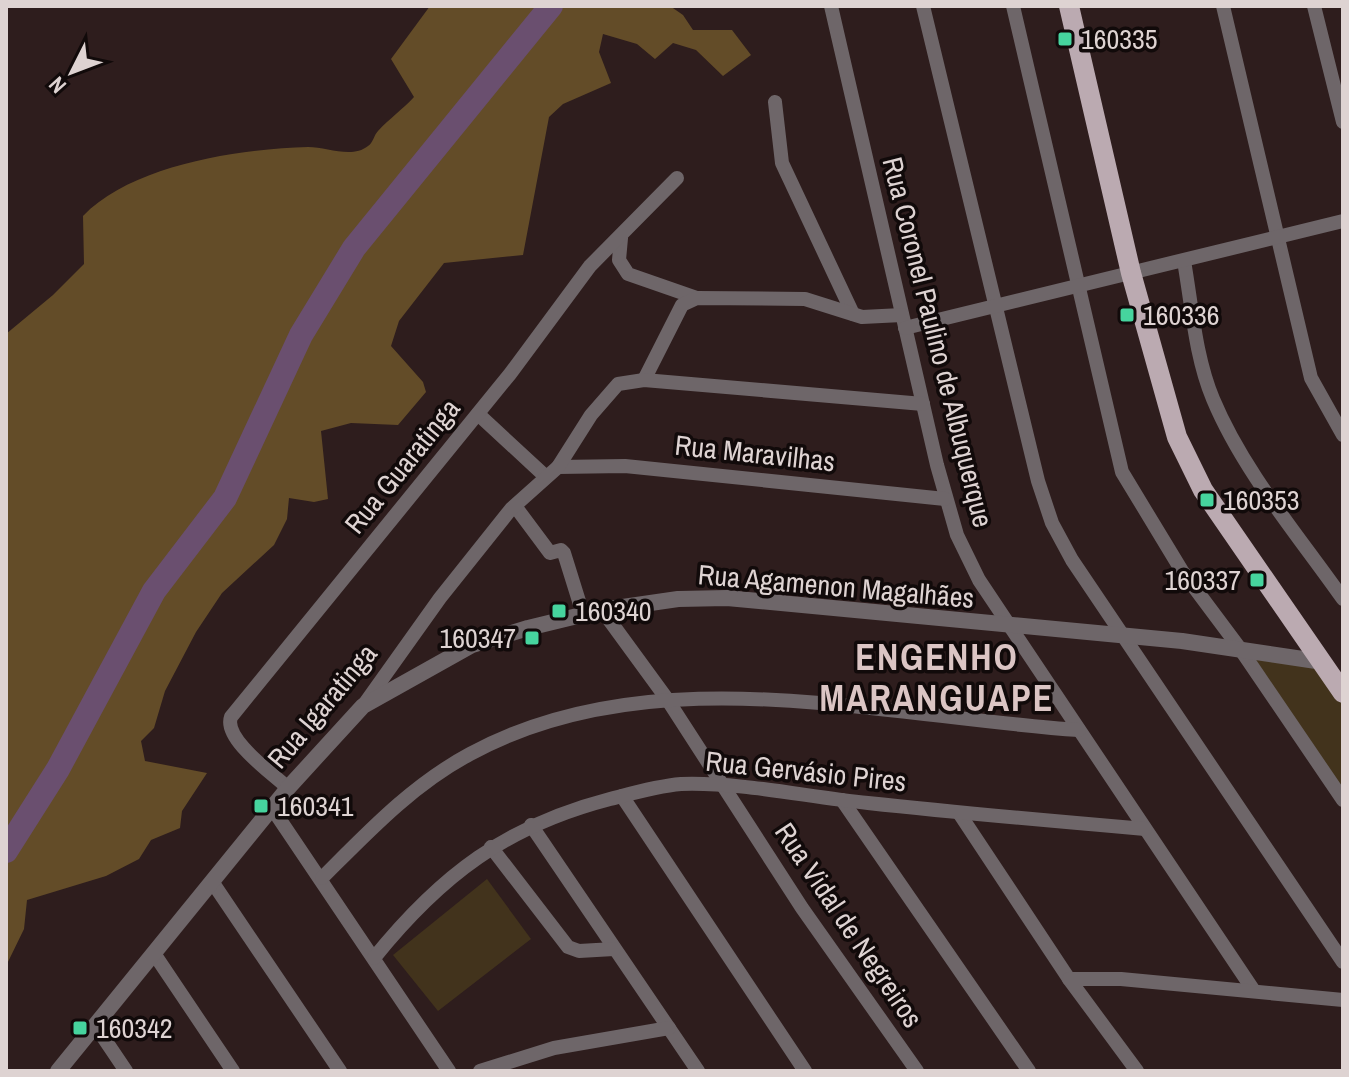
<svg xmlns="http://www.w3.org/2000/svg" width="1349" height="1077" font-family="'Archivo Narrow',sans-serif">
	<rect width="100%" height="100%" fill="#2e1d1d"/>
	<!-- green -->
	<g fill="#42331c">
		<polygon points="1248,655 1323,662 1343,693 1343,797"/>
		<polygon points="487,879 531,939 438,1011 393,955"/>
	</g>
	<!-- forest -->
	<path fill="#634c28" d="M 430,6 L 670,6 L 683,15 L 693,30 L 732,30 L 751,55 L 723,76 L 696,50 L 673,43 L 655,59 L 637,44 L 603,34 L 599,52 L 611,83 L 563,104 L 549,117 L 523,255 L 444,263 L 399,321 L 391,346 L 423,382 L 426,392 L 398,425 L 351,423 L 321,431 L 328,499 L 314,502 L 289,498 L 287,519 L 274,545 L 222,593 L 196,632 L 165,691 L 154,728 L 141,741 L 145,761 L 207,773 L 182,811 L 180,828 L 151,840 L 139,859 L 106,876 L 27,900 L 24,929 L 6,966 L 6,334 L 53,295 L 84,264 L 83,216 C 132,165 239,149 308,147 C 327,147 352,159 368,146 C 373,143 374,135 378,131 C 389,119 403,109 414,97 L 391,59 Z"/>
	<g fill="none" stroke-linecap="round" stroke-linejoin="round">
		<!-- river -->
		<polyline stroke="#6a4f6f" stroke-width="24" points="6,851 58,769 154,591 225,498 301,335 354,248 551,6"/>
		<!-- minor -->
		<g stroke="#6e6669" stroke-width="14">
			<polyline points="831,6 937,465 957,535 979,580 1254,991"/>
			<polyline points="923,6 1038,481 1052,523 1072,560 1343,962"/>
			<polyline points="1013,6 1122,472 1182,571 1241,650 1343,800"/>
			<polyline points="1223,6 1311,378 1343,435"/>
			<polyline points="1314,6 1343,122"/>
			<polyline points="775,102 782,163 853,314"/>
			<polyline points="621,238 619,260 628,274 697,298"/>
			<path d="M 1184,261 C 1192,306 1195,356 1213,399 C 1243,471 1298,535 1343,599"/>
			<polyline points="905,328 1343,221"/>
			<polyline points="644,380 682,305 697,298 805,299 862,317 902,315"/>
			<polyline points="478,414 545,476"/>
			<polyline points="558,467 625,466 945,499"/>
			<polyline points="515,506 550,553 561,550 564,553 583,614"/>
			<polyline points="602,610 667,699 802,908 917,1071"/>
			<polyline points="363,706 440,598 511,509 558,467 591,415 618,384 644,380 923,404"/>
			<path d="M 288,788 C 272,773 223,739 231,717 L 510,374 L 590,266 L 677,178"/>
			<polyline points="622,796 805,1071"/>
			<polyline points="842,800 1029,1071"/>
			<polyline points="272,808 449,1071"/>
			<polyline points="959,813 1069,979 1137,1071"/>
			<polyline points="531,825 698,1071"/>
			<polyline points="491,847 568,947 579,951 614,949"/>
			<path d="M 322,878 C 368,832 412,785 470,754 C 654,654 882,717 1079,730"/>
			<polyline points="213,883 340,1071"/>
			<polyline points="155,955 233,1071"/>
			<path d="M 374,958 C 441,875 506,826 610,799 C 633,793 657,786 681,784 C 743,782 806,797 868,803 C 960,813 1052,821 1145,829"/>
			<polyline points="1069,979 1121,979 1343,1000"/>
			<polyline points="95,1025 126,1071"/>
			<polyline points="480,1071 554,1048 669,1028"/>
		</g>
		<!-- tertiary -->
		<polyline stroke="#6e6669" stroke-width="16" points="58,1071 288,788 363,706 472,645 528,628 602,610 678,599 727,598 1182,641 1323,662"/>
		<!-- primary -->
		<polyline stroke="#bbaab1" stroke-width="20" points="1069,6 1131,273 1177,437 1203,490 1343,693"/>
	</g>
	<!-- markers -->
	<g fill="#46d49e" stroke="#110a0a" stroke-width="3">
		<rect x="1057" y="31" width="16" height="16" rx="4"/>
		<rect x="1119" y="307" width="16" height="16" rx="4"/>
		<rect x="1199" y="492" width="16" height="16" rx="4"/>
		<rect x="1249" y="572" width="16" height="16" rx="4"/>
		<rect x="551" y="603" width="16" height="16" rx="4"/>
		<rect x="524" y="630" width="16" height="16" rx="4"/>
		<rect x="253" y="798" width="16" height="16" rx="4"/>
		<rect x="72" y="1020" width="16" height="16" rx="4"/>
	</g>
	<g text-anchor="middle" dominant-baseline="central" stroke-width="7" stroke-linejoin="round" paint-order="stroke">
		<!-- poi labels -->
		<g font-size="28" fill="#ded3d2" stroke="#110a0a" text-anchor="start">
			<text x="1081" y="39">160335</text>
			<text x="1143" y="315">160336</text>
			<text x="1223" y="500">160353</text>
			<text x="1241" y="580" text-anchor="end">160337</text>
			<text x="575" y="611">160340</text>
			<text x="516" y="638" text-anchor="end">160347</text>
			<text x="277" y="806">160341</text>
			<text x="96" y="1028">160342</text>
		</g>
		<!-- street labels -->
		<g font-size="28" fill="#ded3d2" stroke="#110a0a">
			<text transform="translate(938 342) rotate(76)">Rua Coronel Paulino de Albuquerque</text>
			<text transform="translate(755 453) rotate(6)">Rua Maravilhas</text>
			<text transform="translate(402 466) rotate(-51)">Rua Guaratinga</text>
			<text transform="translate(836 586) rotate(5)">Rua Agamenon Magalhães</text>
			<text transform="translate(322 706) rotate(-50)">Rua Igaratinga</text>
			<text transform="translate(806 771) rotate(6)">Rua Gervásio Pires</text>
			<text transform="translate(849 925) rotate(56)">Rua Vidal de Negreiros</text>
		</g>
		<!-- district labels -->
		<g font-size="36" font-weight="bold" letter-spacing="2" fill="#dbc5c4" stroke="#110a0a">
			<text x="937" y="657">ENGENHO<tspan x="937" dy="41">MARANGUAPE</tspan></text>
		</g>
	</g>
	<!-- border -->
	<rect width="1349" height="1077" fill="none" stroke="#ded3d2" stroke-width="16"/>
	<!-- north arrow -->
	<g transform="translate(72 72) rotate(228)" stroke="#110a0a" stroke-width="6" paint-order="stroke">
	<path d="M0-6L14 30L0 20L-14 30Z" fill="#ded3d2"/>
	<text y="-12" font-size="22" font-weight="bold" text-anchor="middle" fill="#ded3d2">N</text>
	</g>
</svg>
